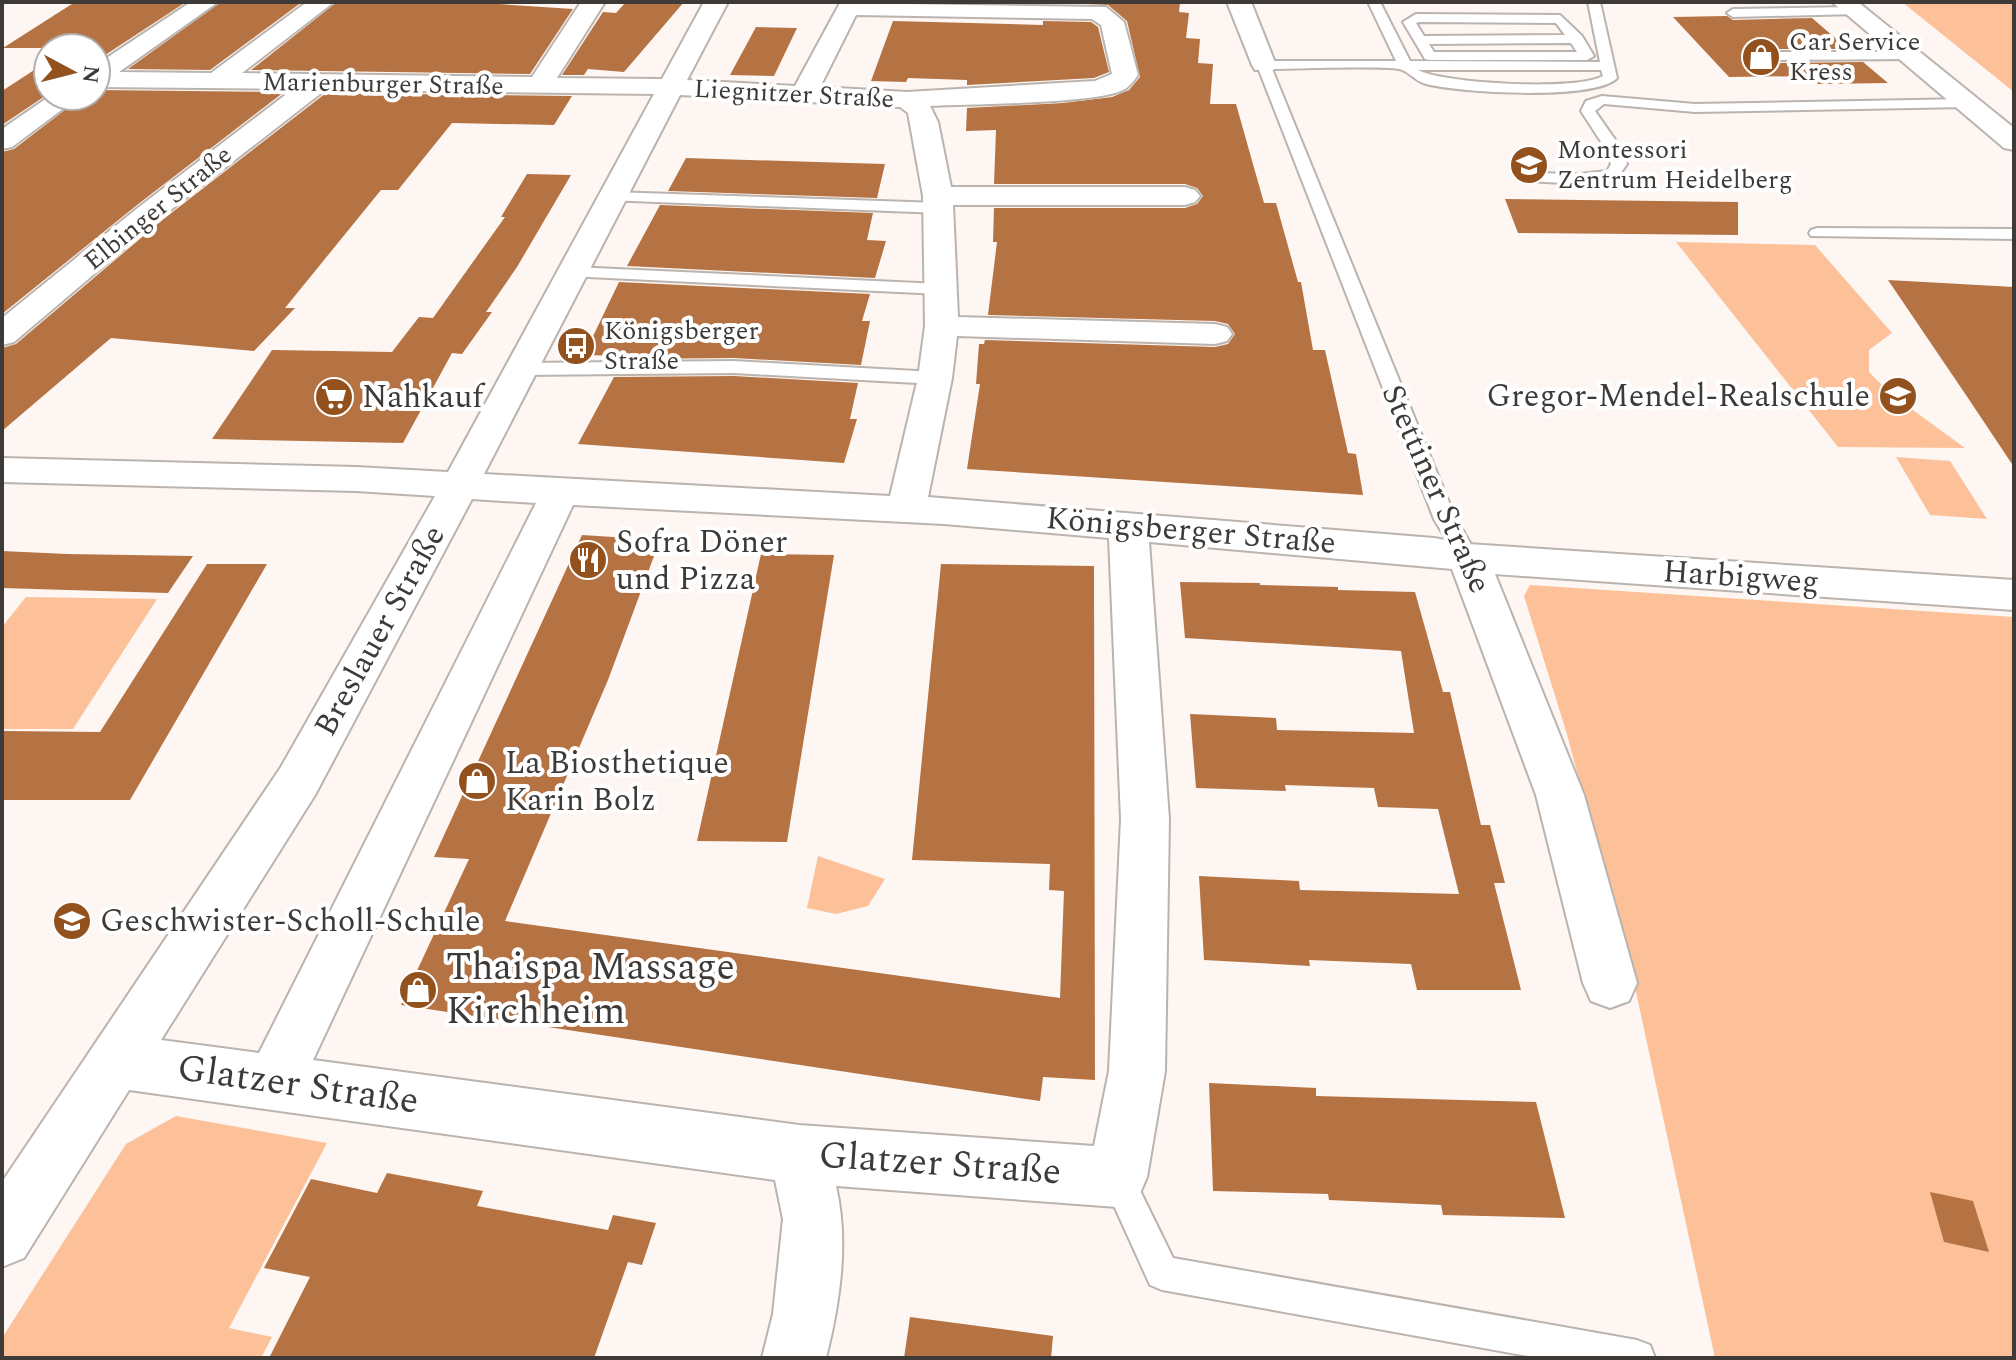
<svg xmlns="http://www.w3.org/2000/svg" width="2016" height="1360" font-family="Spectral,serif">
	<rect width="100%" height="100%" fill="#fdf6f2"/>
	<!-- green -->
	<g fill="#fcc199">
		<polygon points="1902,2 2014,2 2014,92"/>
		<polygon points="1676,242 1815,245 1892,333 1869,350 1869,372 1891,394 1965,448 1838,447"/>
		<polygon points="1896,457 1950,461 1987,519 1930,515"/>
		<polygon points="1530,585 2014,617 2014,1358 1715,1358 1636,992 1566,731 1524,596"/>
		<polygon points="26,597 157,599 73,729 2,729 2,627"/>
		<polygon points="818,856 885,879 868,906 836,914 807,908"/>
		<polygon points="176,1116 327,1143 229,1328 272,1337 261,1358 2,1358 2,1338 126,1144"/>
	</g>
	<!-- building -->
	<g fill="#b57344">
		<polygon points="75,2 186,2 96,61 96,48 3,48"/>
		<polygon points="221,2 302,2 210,70 128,69"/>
		<polygon points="337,2 469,2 573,9 530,74 251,70"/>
		<polygon points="626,2 684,2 624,72 588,69 584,75 562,75 603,12 616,13"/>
		<polygon points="1044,2 1180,2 1179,12 1189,13 1186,38 1200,39 1198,63 1213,64 1210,104 1236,104 1264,203 1276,203 1298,282 1301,282 1313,350 1325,350 1348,453 1356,454 1363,495 967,469 980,384 976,384 979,344 984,344 985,340 1215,347 1228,344 1235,334 1228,324 1215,321 988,315 997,242 993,242 994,208 1185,208 1197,204 1203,196 1197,188 1185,184 994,184 996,130 966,131 967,108 1063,103 1112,97 1129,90 1140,77 1127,21 1108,5"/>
		<polygon points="1727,16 1733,20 1812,18 1848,49 1776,49 1768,53 1768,59 1776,63 1863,62 1888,83 1818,84 1809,76 1729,77 1673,17"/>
		<polygon points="893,21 1043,25 1043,21 1091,22 1098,27 1109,72 1094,78 967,85 967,80 908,78 906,82 871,81"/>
		<polygon points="756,27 797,28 774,76 730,75"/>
		<polygon points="48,61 48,94 2,125 2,91"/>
		<polygon points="96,90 284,92 137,205 2,314 2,152 14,149 83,96 96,96"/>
		<polygon points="326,93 572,96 554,125 452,123 398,190 381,190 285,308 295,308 254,351 111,338 2,431 2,348 16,344 161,221"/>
		<polygon points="686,158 816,162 885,164 877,198 668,191"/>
		<polygon points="527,174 571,175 517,267 486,312 492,312 462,354 452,353 403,443 212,439 272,350 392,352 419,317 433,318 505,217 501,217"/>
		<polygon points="1505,199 1738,202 1738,235 1518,233"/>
		<polygon points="660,205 873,213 867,240 886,241 875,278 627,266"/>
		<polygon points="1888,280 2014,287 2014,467 1968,398"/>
		<polygon points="619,282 870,294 862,321 870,321 861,365 734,358 623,359 625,356 584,355"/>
		<polygon points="734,376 858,383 850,419 857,419 844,463 578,444 614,377"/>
		<polygon points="582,535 660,540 608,680 505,921 1060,998 1064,891 1049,890 1050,864 912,860 941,564 1094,566 1095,1080 1043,1077 1040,1101 401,1005 469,859 434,857"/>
		<polygon points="2,551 67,554 193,556 168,593 2,588"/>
		<polygon points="761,554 834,555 787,842 697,841"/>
		<polygon points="207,564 267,564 130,800 2,800 2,731 100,732"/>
		<polygon points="1180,582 1260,583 1260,585 1338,587 1338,590 1415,592 1443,692 1450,692 1481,825 1490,825 1505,883 1494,883 1521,990 1417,990 1411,964 1309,960 1310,966 1204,960 1199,876 1299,881 1300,890 1459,894 1438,809 1378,807 1374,788 1285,785 1286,791 1196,788 1190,714 1276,718 1277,730 1414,733 1401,651 1185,638"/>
		<polygon points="1209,1083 1316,1088 1316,1096 1536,1102 1565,1218 1443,1215 1441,1205 1329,1200 1328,1194 1213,1191"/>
		<polygon points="387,1173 483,1191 477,1206 608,1230 613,1215 656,1223 642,1265 628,1262 594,1358 269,1358 310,1277 264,1268 311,1179 377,1193"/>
		<polygon points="1930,1192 1973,1201 1989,1252 1944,1242"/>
		<polygon points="910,1317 1053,1336 1051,1358 904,1358"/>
	</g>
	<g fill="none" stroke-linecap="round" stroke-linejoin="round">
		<!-- service casing -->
		<g stroke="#bab3ae" stroke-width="4">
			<g id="service">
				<path d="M 1368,2 L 1380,2 L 1410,61 L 1600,62 L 1588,2 L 1600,2 L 1617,78 C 1595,101 1455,93 1423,83 C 1415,80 1410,73 1402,70 C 1393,65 1291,69 1272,69 L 1455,517 L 1479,558 L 1476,563 L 1460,563 L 1434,519 L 1257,65 L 1264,61 L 1396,61 ZM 1418,70 L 1601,70 L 1603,76 C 1578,91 1445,84 1418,70 Z"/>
				<polygon points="1854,7 1860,11 1858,14 1733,17 1727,13 1733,9"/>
				<path d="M 1416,14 L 1560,15 L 1582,36 L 1594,56 L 1587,60 L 1430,60 L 1425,59 L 1403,22 ZM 1419,22 L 1556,23 L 1565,35 L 1424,36 L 1416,23 ZM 1571,43 L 1577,52 L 1434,52 L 1429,44 Z"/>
				<polygon points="1910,52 1917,56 1915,59 1776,60 1769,56 1776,52"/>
				<polygon points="1602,96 1695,104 1967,99 1974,103 1967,107 1695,112 1604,104 1595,111 1623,151 1627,164 1617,178 1580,184 1528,181 1528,175 1533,173 1580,174 1607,171 1611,164 1607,151 1581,111 1586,101"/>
				<polygon points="612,192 940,203 948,208 940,213 606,200 604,197"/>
				<polygon points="1817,228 2014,229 2014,239 1811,236 1809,233 1811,230"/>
				<polygon points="573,267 940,284 949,289 940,294 567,276 564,272 567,268"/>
				<polygon points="734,361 935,372 944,378 935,384 734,373 521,375 512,369 521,363"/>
				<polygon points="1117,1161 1128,1166 1173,1258 1637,1340 1650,1345 1655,1358 1539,1358 1162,1290 1150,1285 1101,1177 1106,1166"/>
			</g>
		</g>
		<!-- minor casing -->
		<g stroke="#bab3ae" stroke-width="4">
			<g id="minor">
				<path d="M 191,2 L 218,2 L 119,72 L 211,73 L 307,2 L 334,2 L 242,73 L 532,77 L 581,2 L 605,2 L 557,78 L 662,79 L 704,2 L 728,2 L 687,80 L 795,86 L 840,3 L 1106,7 L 1124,22 L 1138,75 C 1135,79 1130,86 1125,89 C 1101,104 967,104 930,106 L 938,122 L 951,187 L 1185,187 L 1195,190 L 1200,196 L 1195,202 L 1185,205 L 953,205 L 958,317 L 1215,324 L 1227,327 L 1232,334 L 1227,341 L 1215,344 L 957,336 L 952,378 L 928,497 L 1434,538 L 1468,544 L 2014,580 L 2014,610 L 1495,574 L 1584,795 L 1637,983 L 1629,1001 L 1610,1008 L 1591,1001 L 1583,983 L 1536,795 L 1452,569 L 1149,542 L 1169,819 L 1165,1071 L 1147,1177 L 1138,1198 L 1117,1207 L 836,1186 C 849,1242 840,1302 826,1358 L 762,1358 L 773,1314 L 783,1219 L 775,1180 L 129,1090 L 24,1258 L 2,1267 L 2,1182 L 281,767 L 435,496 L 356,491 L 2,482 L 2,458 L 356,467 L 448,472 L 654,94 L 325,90 L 159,219 L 14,342 L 2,345 L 2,318 L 139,207 L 293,89 L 96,87 L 96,65 ZM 856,15 L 1092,19 L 1101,25 L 1112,74 L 1095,81 L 907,92 L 820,87 ZM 680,95 L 900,107 L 908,113 L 923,196 L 925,326 L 918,378 L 890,496 L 484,474 ZM 472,499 L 536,503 L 259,1053 L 161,1040 L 315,795 ZM 573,505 L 944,524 L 1109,538 L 1121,819 L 1109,1071 L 1094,1146 L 799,1125 L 313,1060 Z"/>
				<polygon points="1227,2 1251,2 1276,65 1273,70 1255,70 1252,65"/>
				<polygon points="1832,2 1858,2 2014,128 2014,150 2004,148"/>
				<polygon points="50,96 80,96 12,147 2,149 2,129"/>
			</g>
		</g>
		<!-- service -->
		<use href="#service" fill="#fff" fill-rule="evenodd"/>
		<!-- minor -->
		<use href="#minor" fill="#fff" fill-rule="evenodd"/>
	</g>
	<!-- icons -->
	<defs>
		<g id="shop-disc" transform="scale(2)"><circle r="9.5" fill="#92511d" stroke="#fff"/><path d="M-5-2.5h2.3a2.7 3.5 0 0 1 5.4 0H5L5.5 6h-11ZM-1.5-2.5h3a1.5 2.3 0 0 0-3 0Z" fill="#fff"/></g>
		<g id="school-disc" transform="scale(2)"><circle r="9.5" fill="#92511d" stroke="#fff"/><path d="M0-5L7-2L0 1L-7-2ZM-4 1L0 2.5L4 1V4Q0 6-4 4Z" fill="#fff"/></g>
		<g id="bus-disc" transform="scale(2)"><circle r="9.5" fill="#92511d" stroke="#fff"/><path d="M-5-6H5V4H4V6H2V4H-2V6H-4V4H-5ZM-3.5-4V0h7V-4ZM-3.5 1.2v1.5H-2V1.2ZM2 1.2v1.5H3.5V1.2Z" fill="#fff"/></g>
		<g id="supermarket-disc" transform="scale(2)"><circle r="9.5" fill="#92511d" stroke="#fff"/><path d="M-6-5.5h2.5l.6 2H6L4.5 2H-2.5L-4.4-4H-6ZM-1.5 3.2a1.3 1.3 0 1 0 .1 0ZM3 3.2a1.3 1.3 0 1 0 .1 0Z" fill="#fff"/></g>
		<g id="restaurant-disc" transform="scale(2)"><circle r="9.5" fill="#92511d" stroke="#fff"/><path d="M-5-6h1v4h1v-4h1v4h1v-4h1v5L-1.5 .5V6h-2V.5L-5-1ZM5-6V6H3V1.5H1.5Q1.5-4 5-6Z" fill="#fff"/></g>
	</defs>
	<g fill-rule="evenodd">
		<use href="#shop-disc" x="1761" y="57"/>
		<use href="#school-disc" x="1529" y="165"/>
		<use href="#bus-disc" x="576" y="346"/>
		<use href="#school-disc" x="1898" y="396"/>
		<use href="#supermarket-disc" x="334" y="397"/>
		<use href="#restaurant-disc" x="588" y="560"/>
		<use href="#shop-disc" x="477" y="781"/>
		<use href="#school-disc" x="72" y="921"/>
		<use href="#shop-disc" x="418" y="990"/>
	</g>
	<g text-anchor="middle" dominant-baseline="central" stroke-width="8" stroke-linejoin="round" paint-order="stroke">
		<!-- far-poi labels -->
		<g font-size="26" fill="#3d3a38" stroke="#fff" text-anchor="start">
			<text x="1789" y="42">Car Service<tspan x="1789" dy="30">Kress</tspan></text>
			<text x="1557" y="150">Montessori<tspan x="1557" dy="30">Zentrum Heidelberg</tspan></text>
			<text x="604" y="331">Königsberger<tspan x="604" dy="30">Straße</tspan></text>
		</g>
		<!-- far-street labels -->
		<g font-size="26" fill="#3d3a38" stroke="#fff">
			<text transform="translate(383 84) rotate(1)">Marienburger Straße</text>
			<text transform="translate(794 94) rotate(3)">Liegnitzer Straße</text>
			<text transform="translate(158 208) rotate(-39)">Elbinger Straße</text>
		</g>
		<!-- poi labels -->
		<g font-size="32" fill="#3d3a38" stroke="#fff" text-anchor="start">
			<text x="1870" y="396" text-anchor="end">Gregor-Mendel-Realschule</text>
			<text x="362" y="397">Nahkauf</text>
			<text x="616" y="542">Sofra Döner<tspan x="616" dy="37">und Pizza</tspan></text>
			<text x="505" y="763">La Biosthetique<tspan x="505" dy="37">Karin Bolz</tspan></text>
			<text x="100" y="921">Geschwister-Scholl-Schule</text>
		</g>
		<!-- street labels -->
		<g font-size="32" fill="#3d3a38" stroke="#fff">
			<text transform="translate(1436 489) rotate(66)">Stettiner Straße</text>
			<text transform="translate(1191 531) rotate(5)">Königsberger Straße</text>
			<text transform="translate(1741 577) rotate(4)">Harbigweg</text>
			<text transform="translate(380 631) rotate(-61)">Breslauer Straße</text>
		</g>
		<!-- near-poi labels -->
		<g font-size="38" fill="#3d3a38" stroke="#fff" text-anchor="start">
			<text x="446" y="968">Thaispa Massage<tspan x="446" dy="44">Kirchheim</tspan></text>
		</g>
		<!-- near-street labels -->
		<g font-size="38" fill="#3d3a38" stroke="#fff">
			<text transform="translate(298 1085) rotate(8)">Glatzer Straße</text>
			<text transform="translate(940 1164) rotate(4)">Glatzer Straße</text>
		</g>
	</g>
	<!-- border -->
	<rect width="2016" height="1360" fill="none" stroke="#3d3a38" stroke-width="8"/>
	<!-- north arrow -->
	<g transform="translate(72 72) rotate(97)"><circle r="38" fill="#ffffff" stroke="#b1b0af" stroke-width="2"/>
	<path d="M0-6L14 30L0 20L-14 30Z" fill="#92511d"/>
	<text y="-12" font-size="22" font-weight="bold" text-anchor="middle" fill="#3d3a38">N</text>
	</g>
</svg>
